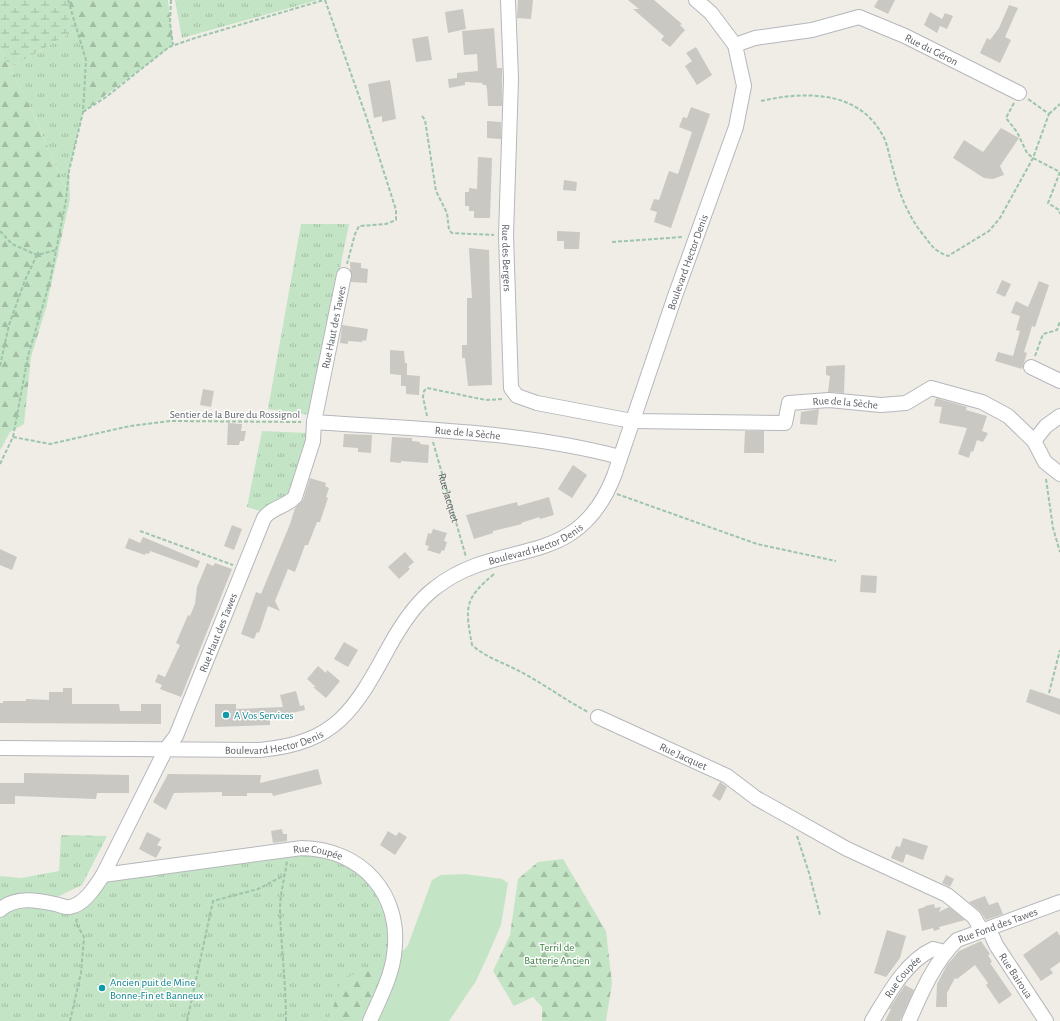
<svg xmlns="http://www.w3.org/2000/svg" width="1060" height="1021" font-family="'Alegreya Sans',sans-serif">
	<defs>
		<pattern id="grass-tufts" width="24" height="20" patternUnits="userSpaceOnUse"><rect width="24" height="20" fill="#c4e5c5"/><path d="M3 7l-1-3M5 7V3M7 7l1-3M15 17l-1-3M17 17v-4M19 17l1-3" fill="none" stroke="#a2bda4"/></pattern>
		<pattern id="forest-firs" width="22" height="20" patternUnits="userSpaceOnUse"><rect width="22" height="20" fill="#c4e5c5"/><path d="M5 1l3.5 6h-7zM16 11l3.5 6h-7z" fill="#a2bda4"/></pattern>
		<pattern id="wetland-marsh" width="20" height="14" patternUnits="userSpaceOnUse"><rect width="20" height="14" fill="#c4e5c5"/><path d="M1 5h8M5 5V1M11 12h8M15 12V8" fill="none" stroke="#a2bda4"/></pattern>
	</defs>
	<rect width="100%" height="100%" fill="#efede6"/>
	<!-- grass -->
	<g fill="url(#grass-tufts)">
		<polygon points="175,0 318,0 182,38"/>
		<polygon points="77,29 86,60 83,112 69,171 70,199 31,108 10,68"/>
		<polygon points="301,224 349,224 310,415 268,409"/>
		<polygon points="262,431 308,433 291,496 263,512 247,507"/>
		<polygon points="61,835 107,836 82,885 57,897 29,894 0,902 0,876 21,878 59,871"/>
		<path d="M 328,853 L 375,884 L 392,929 L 386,971 L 343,979 L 329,1021 L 0,1021 L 0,919 C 23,899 45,907 72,913 L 95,900 L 109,877 L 271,854 Z"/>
	</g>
	<!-- forest -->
	<g fill="url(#forest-firs)">
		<polygon points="68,0 168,0 173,45 83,112 86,60"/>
		<polygon points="0,49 31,108 70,199 46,308 31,357 24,424 10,432 0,450"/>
		<polygon points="563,859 606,931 612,983 606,1021 542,1021 542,1007 533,997 514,1006 493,971 510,935 518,879 538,862"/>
		<polygon points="374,966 386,971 361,1021 329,1021 342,979"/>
	</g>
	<!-- wetland -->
	<polygon fill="url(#wetland-marsh)" points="0,0 67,0 77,29 10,68 0,49"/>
	<!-- garden -->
	<polygon fill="#c4e5c5" points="465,874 502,879 508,883 501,925 488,955 476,981 449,1021 373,1021 398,953 404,950 408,945 432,880 441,875"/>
	<!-- building -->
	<g fill="#cac8c2">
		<polygon points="518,0 533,0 531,19 517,18"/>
		<polygon points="628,0 654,0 682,24 680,25 685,30 670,47 661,40 664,36 633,9 639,9"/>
		<polygon points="878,0 895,0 888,14 874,7"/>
		<polygon points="1009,5 1018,8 1005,37 1011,40 1000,63 980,53 987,38 990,40 999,28"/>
		<polygon points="463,9 466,29 448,33 445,12"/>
		<polygon points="930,12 942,19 945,13 953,16 947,29 940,26 937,33 924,25"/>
		<polygon points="494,28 497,68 502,68 502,106 488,106 487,89 486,85 483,85 482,83 465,82 465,85 449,88 448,79 457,78 457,73 478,71 477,54 464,55 462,31"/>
		<polygon points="428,36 432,60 416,62 412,39"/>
		<polygon points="696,47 712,75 697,85 685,66 692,61 686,53"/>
		<polygon points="390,80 396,119 382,122 382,116 374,118 368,84"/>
		<polygon points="691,107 710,114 671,228 654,222 657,212 650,210 654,199 659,200 669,171 678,174 692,132 679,127 683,117 687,118"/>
		<polygon points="487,121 501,122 501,139 487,138"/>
		<polygon points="1001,128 1019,138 1000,166 1004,175 993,179 984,178 953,158 964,140 983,152"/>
		<polygon points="478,157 492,158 490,218 474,218 474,211 469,211 469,206 465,206 465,192 469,192 469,188 477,189"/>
		<polygon points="564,180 577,182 576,191 563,190"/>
		<polygon points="557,231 580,232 579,249 564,249 564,241 557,241"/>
		<polygon points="469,248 489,250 492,385 468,386 465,358 462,358 462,345 467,345 467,298 472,298"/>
		<polygon points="350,262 361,263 361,268 368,269 367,283 351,282"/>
		<polygon points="1002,280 1011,284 1005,297 996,293"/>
		<polygon points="1039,281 1049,285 1035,327 1032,326 1030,333 1024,352 1027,353 1022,369 995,361 998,352 1013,356 1020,331 1016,330 1020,316 1011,313 1013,308 1016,301 1028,307"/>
		<polygon points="342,325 368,329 366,341 363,340 362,342 348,341 348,344 340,343"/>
		<polygon points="390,350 404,351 405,363 407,363 407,375 420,376 419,395 406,394 406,386 401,386 401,375 390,374"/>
		<polygon points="845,365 844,393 828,392 830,376 826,375 826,366"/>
		<polygon points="203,389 214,391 211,407 200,405"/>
		<polygon points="936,398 967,407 966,410 987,416 982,431 988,433 983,442 977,440 973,452 971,451 969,458 958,454 967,428 939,423 942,407 934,406"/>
		<polygon points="819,409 817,425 800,424 801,412"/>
		<polygon points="228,423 242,424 241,431 246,431 244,441 240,441 239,445 227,445"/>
		<polygon points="745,431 764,431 764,453 744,453"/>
		<polygon points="344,434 372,435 371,453 358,452 358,448 343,447"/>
		<polygon points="392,437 412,438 412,441 420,442 420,444 429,445 428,463 401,461 401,463 390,462"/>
		<polygon points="573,465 587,475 572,498 558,489"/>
		<polygon points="310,478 326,483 325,486 329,488 326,497 328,498 320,522 317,522 308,545 305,545 295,572 288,569 275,601 280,611 268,606 259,633 257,632 254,639 241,634 256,592 261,594 290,524 295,508 303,500"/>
		<polygon points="549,497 554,515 540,519 539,517 521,523 522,524 493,531 493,533 474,539 466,515 517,502 518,506"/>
		<polygon points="232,525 242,529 234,550 224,546"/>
		<polygon points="433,529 447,533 444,541 447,542 444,551 442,550 440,554 427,550 429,546 425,545 428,533 431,534"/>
		<polygon points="143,537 200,561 197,568 150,551 149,554 146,553 145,555 125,548 129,538 140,543"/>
		<polygon points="0,549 17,557 12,570 0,565"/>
		<polygon points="405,552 414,562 408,567 410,569 399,579 388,567"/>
		<polygon points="207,563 213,566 215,563 232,569 181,697 160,689 162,685 155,682 158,674 165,677 180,645 176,643 188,615 190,616 195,604 197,587"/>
		<polygon points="861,575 877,576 876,593 860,592"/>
		<polygon points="344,642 358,650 348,667 334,659"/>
		<polygon points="318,666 326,673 327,670 340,681 326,698 313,687 316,687 307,679"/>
		<polygon points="63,688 72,688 72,704 119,704 120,711 141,711 141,704 161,704 161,724 0,723 0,703 3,703 3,701 26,701 26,699 49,700 49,692 63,692"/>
		<polygon points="1030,689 1060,699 1060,715 1026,702"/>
		<polygon points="296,691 300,706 304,705 305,710 270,718 270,725 215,727 215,704 236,704 236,709 283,707 280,695"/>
		<polygon points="318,769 322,784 273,796 272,793 247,793 247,796 222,796 222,792 174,793 166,810 153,802 168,774 261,775 260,783"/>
		<polygon points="24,773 129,775 129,793 97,793 96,799 15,796 15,804 0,804 0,783 24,783"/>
		<polygon points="720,782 727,787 720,801 712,796"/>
		<polygon points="282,829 283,834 287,834 287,841 273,843 271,831"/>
		<polygon points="388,831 396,836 399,832 407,837 395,855 380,845"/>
		<polygon points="147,832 161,839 157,845 162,847 156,858 139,849"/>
		<polygon points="903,838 928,846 923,860 906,854 903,863 891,858 896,846 900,847"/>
		<polygon points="946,875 954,879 950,887 942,883"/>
		<polygon points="985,896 989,905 998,902 1003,914 986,920 980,911 969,902"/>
		<polygon points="934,904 935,908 941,907 939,912 949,907 965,920 939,927 940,929 934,931 933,928 922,931 918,909 925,907 925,906"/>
		<polygon points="887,930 906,936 900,958 886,977 874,973"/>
		<polygon points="1057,931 1060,936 1060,962 1050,969 1053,973 1041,981 1023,955"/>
		<polygon points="981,941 990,954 988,955 992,962 990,963 1012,995 999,1004 986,985 988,983 975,965 957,979 955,978 947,993 947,1007 936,1007 937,984 947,965 959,951"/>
		<polygon points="905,985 914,990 900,1021 885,1021 891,1009 889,1009"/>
	</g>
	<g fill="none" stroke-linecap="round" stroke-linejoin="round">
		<!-- minor casing -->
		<g stroke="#b6b7bc" stroke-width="16">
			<g id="minor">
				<path id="s2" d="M 508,0 L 511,79 L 506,235 L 511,388 L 517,396 L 537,403 L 632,421 L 785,423 L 789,403 L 829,400 L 881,405 L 906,403 L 931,388 L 982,402 L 1008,416 L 1034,441 L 1045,462 L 1060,474"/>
				<path id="s3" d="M 735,45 L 755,38 L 812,30 L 859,17 L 905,36 L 1019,93"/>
				<polyline points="1031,367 1060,381"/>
				<path id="s4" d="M 314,422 C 415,429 523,431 620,457"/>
				<polyline points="1034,441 1046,426 1060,416"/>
				<path id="s5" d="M 598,717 L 727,776 L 756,798 L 847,849 L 947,895 L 974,917 L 982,931"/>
				<path id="s6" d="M 0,748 L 260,750 C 337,743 355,709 389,647 C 401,625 415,603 435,588 C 501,536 576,573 614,476 L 675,296 L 736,127 L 744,86 L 735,45 L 711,13 L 696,0"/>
				<path id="s7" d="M 103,875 L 302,848 C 362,849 403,895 394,955 C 391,978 379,1000 370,1021"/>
				<path id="s8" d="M 0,910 C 15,896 37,900 55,904 C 60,905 66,908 70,907 C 85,904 95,887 103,875 L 166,749 L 176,736 L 264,518 C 272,507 286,507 295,497 L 313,441 L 314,422 L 344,275"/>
				<path id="s9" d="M 989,929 L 996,945 L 1046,1021"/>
				<path id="s10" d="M 872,1021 C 888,995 905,962 933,949 L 945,952"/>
				<path id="s11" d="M 909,1021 C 921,993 935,961 957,940 L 1060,902"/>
			</g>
		</g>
		<!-- path -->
		<g stroke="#9dc5ab" stroke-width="2" stroke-dasharray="4 2" stroke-linecap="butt">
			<polyline points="171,0 170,23 173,45"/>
			<polyline points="325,0 367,119 396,210 396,220 386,224 359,226 355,234 347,264"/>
			<path d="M 761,101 C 805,91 859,90 883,136 C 888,145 889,156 892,165 C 898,190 906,212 921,232 C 931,244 932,250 948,256 L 989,231 L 1000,218 L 1033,158 L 1049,114 L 1028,99"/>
			<polyline points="1014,103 1006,118 1017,132 1027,153 1033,158 1060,172"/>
			<polyline points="83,112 106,97 169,47 195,38 324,0"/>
			<polyline points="1049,114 1060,104"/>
			<polyline points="422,116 425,120 436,191 447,213 449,230 452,233 494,235"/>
			<polyline points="1060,172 1048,203 1059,210 1060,214"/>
			<polyline points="0,231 12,244 37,255 56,250"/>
			<polyline points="612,242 683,237"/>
			<polyline points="1035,356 1043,334 1057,330 1060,321"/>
			<polyline points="0,366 9,325 25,280 37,255"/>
			<polyline points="427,416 423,397 424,391 427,388 486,400 504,399"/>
			<polyline points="13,437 50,444 130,426 171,421 301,422"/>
			<path id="s1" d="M 433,442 L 466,557"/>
			<polyline points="0,464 13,437 28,356 50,281 66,200 69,171 83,112 86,60 68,0"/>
			<polyline points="1046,479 1053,528 1060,552"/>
			<polyline points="617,494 757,544 836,561"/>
			<polyline points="140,531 233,565"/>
			<path d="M 494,574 C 464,599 465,607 472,645 C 486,658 505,663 521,672 C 544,684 565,700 588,712"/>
			<polyline points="1049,693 1060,650"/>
			<polyline points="797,836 809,873 820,915"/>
			<polyline points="70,1021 81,973 84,937 76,923 77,918"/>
			<polyline points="187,1021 213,901 258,889 283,876"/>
			<path d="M 286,1021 C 286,984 281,947 280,910 C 280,893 285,877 287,861"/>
		</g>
		<!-- minor -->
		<use href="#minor" stroke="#fff" stroke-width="14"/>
	</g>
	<!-- markers -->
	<g fill="#0f9aa8" stroke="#fff" stroke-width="1.5">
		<circle cx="226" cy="715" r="4"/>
		<circle cx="102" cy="988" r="4"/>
	</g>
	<g text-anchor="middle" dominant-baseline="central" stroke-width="3" stroke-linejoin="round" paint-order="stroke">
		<!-- street labels -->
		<g font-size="11" fill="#5d6065" stroke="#fff">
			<text stroke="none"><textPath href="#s3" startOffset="207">Rue du Géron</textPath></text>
			<text stroke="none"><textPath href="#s2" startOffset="258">Rue des Bergers</textPath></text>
			<text stroke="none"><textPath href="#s6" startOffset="957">Boulevard Hector Denis</textPath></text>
			<text stroke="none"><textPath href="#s8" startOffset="725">Rue Haut des Tawes</textPath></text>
			<text stroke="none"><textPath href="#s2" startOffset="746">Rue de la Sèche</textPath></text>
			<text x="235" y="414">Sentier de la Bure du Rossignol</text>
			<text stroke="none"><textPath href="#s4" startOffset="154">Rue de la Sèche</textPath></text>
			<text stroke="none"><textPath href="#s1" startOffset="58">Rue Jacquet</textPath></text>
			<text stroke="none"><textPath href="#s6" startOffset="621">Boulevard Hector Denis</textPath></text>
			<text stroke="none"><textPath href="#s8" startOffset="389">Rue Haut des Tawes</textPath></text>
			<text stroke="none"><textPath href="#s6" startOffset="275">Boulevard Hector Denis</textPath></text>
			<text stroke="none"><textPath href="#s5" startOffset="94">Rue Jacquet</textPath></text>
			<text stroke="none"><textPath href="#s7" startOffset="217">Rue Coupée</textPath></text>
			<text stroke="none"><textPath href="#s11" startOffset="138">Rue Fond des Tawes</textPath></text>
			<text stroke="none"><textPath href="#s9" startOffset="54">Rue Bairoua</textPath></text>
			<text stroke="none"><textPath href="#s10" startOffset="54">Rue Coupée</textPath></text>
		</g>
		<!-- culture labels -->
		<g font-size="11" fill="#0d838f" stroke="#fff" text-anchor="start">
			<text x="234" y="715">A Vos Services</text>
			<text x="110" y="982">Ancien puit de Mine<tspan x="110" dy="13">Bonne-Fin et Banneux</tspan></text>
		</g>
		<!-- park labels -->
		<g font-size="11" fill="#398140" stroke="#fff">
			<text x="557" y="947">Terril de<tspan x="557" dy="13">Batterie Ancien</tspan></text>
		</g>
	</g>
</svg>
